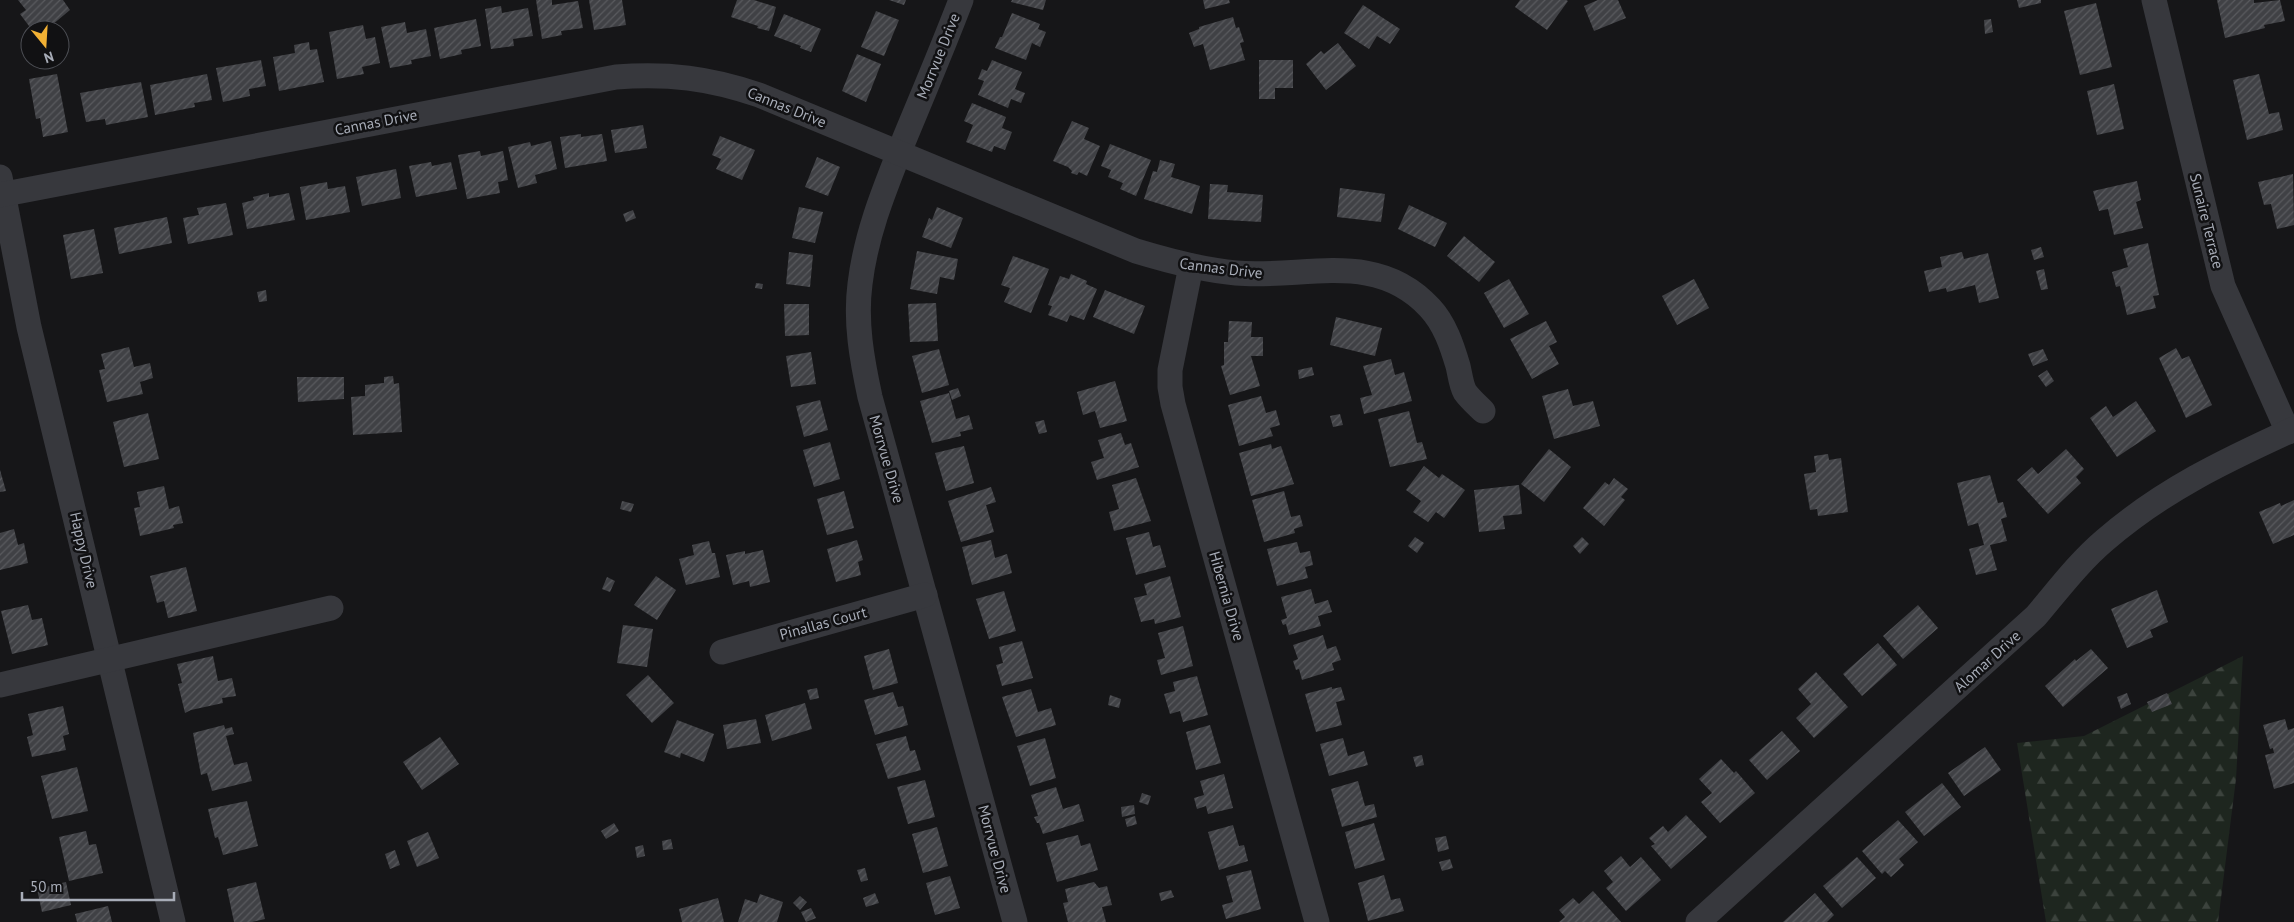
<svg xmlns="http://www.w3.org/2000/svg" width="2294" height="922" font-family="'PT Sans',sans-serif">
	<defs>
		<pattern id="forest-firs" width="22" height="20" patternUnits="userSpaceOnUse" patternTransform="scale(1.25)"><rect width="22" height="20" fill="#1e261f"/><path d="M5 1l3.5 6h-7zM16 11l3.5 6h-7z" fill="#3c433d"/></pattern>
		<pattern id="building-hatch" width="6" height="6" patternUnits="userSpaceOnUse" patternTransform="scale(1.25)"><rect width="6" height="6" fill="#404145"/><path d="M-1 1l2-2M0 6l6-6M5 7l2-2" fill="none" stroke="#595a5e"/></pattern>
	</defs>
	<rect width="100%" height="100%" fill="#161618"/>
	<!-- forest -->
	<polygon fill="url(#forest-firs)" points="2243,656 2236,779 2218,922 2046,922 2017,743 2084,736"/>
	<!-- building -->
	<g fill="url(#building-hatch)">
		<polygon points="18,0 63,0 70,10 46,30 32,30 20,14 26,10"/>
		<polygon points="536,0 552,0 552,5 578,1 583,28 561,31 562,35 542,39"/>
		<polygon points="589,0 622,0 626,25 594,30"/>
		<polygon points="737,0 754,0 776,7 769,31 757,28 758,26 731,17"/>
		<polygon points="889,0 906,0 904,5"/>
		<polygon points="1012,0 1046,0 1043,10 1011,2"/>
		<polygon points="1203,0 1229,0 1230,3 1205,9"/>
		<polygon points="1520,0 1566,0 1568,1 1547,30 1515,7"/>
		<polygon points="1598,0 1618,0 1626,18 1594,31 1584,6"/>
		<polygon points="2017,0 2041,0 2041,3 2019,8"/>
		<polygon points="2217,0 2254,0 2254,3 2280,0 2285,21 2264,25 2265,28 2225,38"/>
		<polygon points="2096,3 2112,67 2080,75 2064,11"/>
		<polygon points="1363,5 1400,29 1390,44 1377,36 1369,49 1344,33"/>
		<polygon points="501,6 502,13 528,8 533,36 513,39 514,46 491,49 485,9"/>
		<polygon points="876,11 899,20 884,56 861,47"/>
		<polygon points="1012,13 1040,24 1038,29 1046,32 1040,47 1032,43 1026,60 995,48 1000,37 1002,37"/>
		<polygon points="784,14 821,29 811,52 800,48 801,46 774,36"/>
		<polygon points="1233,17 1236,28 1239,27 1244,42 1240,43 1245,60 1210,70 1203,44 1194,47 1189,33 1199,29 1199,27"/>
		<polygon points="476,19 481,46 461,50 462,54 440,59 434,28"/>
		<polygon points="1991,19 1993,32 1985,34 1984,20"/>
		<polygon points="405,22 407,33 426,29 431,56 411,60 412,64 390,68 381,27"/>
		<polygon points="363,25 366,39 375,37 380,63 362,67 364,74 337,79 329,32"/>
		<polygon points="309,42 310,50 317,49 324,82 279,91 273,57 295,53 294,45"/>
		<polygon points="1338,43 1356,66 1326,90 1306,64 1321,51 1324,54"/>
		<polygon points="857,54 881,64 866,102 842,91"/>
		<polygon points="261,60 266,86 249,89 250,96 223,102 216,68"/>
		<polygon points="992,60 1022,72 1015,89 1025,93 1021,103 1011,99 1008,108 978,95 984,81 978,79 982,69 987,71"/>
		<polygon points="1259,60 1293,60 1293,88 1275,88 1275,99 1259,99"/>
		<polygon points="57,74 68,132 43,137 40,118 36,119 29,79"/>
		<polygon points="207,74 212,100 194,103 195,107 155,115 150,85"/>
		<polygon points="2259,74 2269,114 2279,112 2283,130 2247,140 2233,80"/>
		<polygon points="141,82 148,117 106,125 105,119 86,122 80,93"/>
		<polygon points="2114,84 2124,129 2097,135 2087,91"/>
		<polygon points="972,103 1006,117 1002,128 1012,132 1005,150 994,146 992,152 966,142 973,125 964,121"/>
		<polygon points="1072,121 1089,128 1084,139 1100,146 1087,176 1079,172 1077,175 1071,173 1072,171 1068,167 1053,161"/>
		<polygon points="643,125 647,148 615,153 611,130"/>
		<polygon points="581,134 581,137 602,134 607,161 565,168 560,137"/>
		<polygon points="720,136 755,150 742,180 716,169 721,159 712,155"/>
		<polygon points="551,141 557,169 535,175 537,183 518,188 508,147 530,142 531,146"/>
		<polygon points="1110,144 1151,160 1136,196 1120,189 1123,183 1108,177 1111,170 1101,166"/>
		<polygon points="480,151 481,156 503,151 508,180 498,182 500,193 467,199 458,155"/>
		<polygon points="817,157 840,167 828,196 805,187"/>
		<polygon points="1160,160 1175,164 1171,177 1200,186 1192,214 1144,199 1153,171 1157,172"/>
		<polygon points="431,162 432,166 451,162 457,189 416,197 409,166"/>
		<polygon points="396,169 401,198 362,206 356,177"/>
		<polygon points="2293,174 2294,225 2277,229 2271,204 2264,205 2258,182"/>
		<polygon points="2137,181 2141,200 2136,202 2143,228 2114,235 2108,209 2099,211 2093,191"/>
		<polygon points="327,182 328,189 345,186 350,212 306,220 300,187"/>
		<polygon points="1210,184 1228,185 1227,192 1263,195 1261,222 1208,219"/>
		<polygon points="1340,188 1385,194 1381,222 1337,217"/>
		<polygon points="269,193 269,197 289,193 295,220 247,229 242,203 254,200 253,197"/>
		<polygon points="226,203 233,235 188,244 183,218 199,215 197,208"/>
		<polygon points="1409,205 1447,223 1435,247 1398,229"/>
		<polygon points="799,207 823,212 815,243 792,238"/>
		<polygon points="937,207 963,218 951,248 922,237 929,218 932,220"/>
		<polygon points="633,210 636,218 626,222 623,214"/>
		<polygon points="167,217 172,243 119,254 114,228"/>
		<polygon points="94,229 103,273 71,279 63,235"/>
		<polygon points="1464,236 1495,262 1479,282 1447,256"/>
		<polygon points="2148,243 2159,295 2153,296 2156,308 2127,315 2120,286 2116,287 2112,272 2128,267 2123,249"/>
		<polygon points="2041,247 2044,257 2034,260 2031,250"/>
		<polygon points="917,251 958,259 954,280 940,277 937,294 910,289"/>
		<polygon points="789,252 813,255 810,287 786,284"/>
		<polygon points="1962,252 1964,259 1988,253 1999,298 1979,303 1975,285 1947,292 1946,288 1929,292 1924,271 1942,267 1940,257"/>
		<polygon points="1013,256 1049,269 1031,313 1004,302 1010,288 1001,285"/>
		<polygon points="2044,269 2048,289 2041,290 2036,271"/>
		<polygon points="1071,274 1087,281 1086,284 1097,289 1084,320 1070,315 1067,322 1048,315 1052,306 1048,305 1060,276 1069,279"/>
		<polygon points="1509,279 1529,314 1504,328 1484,293"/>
		<polygon points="1694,279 1709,308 1677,325 1662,296"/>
		<polygon points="756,283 763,284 762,289 755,288"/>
		<polygon points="266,290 267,301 259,302 257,292"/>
		<polygon points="1105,290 1145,306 1134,334 1093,317"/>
		<polygon points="936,303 938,341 910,342 908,304"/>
		<polygon points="784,304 809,304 809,335 785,336"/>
		<polygon points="1336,317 1382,328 1375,356 1330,345"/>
		<polygon points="1229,321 1252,322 1251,337 1263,337 1263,356 1251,356 1260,386 1230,395 1221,366 1224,365 1224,342 1228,342"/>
		<polygon points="1546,321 1557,342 1549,346 1559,364 1532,379 1510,339"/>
		<polygon points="129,347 134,367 150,363 153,378 140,382 143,394 107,402 99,370 105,369 101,354"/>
		<polygon points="2176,348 2182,359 2189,356 2212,405 2186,418 2159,358"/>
		<polygon points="939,349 949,385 922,393 912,356"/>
		<polygon points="2043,349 2048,360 2033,366 2028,354"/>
		<polygon points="811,352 816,384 791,387 786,356"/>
		<polygon points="1391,359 1395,375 1404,372 1412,401 1364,414 1360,398 1372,395 1363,366"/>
		<polygon points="1312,367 1314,375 1299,379 1298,370"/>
		<polygon points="2047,370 2054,381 2046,387 2038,376"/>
		<polygon points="393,376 394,384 399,383 402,432 353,435 351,397 365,396 365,385 384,383 384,377"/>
		<polygon points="297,377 344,377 344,399 298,402"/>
		<polygon points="1115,381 1127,421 1100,428 1095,411 1083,415 1077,392"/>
		<polygon points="958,388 961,396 952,400 949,391"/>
		<polygon points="1568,389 1573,406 1593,401 1600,426 1554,439 1542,396"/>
		<polygon points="949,393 956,419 969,415 973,429 960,432 961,436 932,443 920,401"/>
		<polygon points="1261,396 1266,413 1276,410 1280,425 1270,428 1273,436 1239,446 1228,405"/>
		<polygon points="820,400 828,430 804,437 796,406"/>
		<polygon points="2136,401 2156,431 2117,457 2090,418 2106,406 2113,417"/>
		<polygon points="1409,411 1417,443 1422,442 1427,459 1390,467 1378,419"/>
		<polygon points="148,413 159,459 124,467 113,422"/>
		<polygon points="1340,414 1343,425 1333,427 1330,416"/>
		<polygon points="1044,420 1047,432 1039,434 1035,422"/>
		<polygon points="1121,433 1125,445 1131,443 1139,467 1097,480 1091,462 1104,458 1098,440"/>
		<polygon points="830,442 840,479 814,487 803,450"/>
		<polygon points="1271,444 1272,449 1281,446 1294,484 1251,496 1239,453"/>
		<polygon points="964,446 974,483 946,491 935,453"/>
		<polygon points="1549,449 1571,467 1544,502 1521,484"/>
		<polygon points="2066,449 2084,469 2076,477 2081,483 2048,514 2017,480 2032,467 2038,474"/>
		<polygon points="1828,454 1829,460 1841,458 1848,512 1818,516 1817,509 1810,510 1804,474 1816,472 1814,456"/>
		<polygon points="1424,466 1439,478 1442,474 1465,490 1444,518 1436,512 1428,522 1413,512 1421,501 1406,490"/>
		<polygon points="0,470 6,491 0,492"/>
		<polygon points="1990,475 1998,503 2003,502 2007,517 2001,519 2007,541 1990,545 1997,570 1976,575 1969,549 1984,545 1978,523 1968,526 1957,483"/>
		<polygon points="1136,478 1151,521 1114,531 1109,512 1119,509 1112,485"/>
		<polygon points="1614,478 1628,489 1621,497 1625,500 1604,526 1583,508 1605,482 1609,485"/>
		<polygon points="1519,485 1522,514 1503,516 1505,529 1479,532 1474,490"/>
		<polygon points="164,486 169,509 179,506 183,523 173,525 174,528 140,536 134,508 140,507 137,492"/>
		<polygon points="991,487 996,502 986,505 994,532 961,542 948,501"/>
		<polygon points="844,491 854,528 827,535 817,499"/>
		<polygon points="1284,491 1291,517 1300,515 1303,526 1294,529 1295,533 1264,542 1252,500"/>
		<polygon points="2294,500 2294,535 2273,544 2259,512 2280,503 2281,506"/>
		<polygon points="622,501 634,504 631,512 620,509"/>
		<polygon points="14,529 18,545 24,543 28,563 0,570 0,533"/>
		<polygon points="1149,532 1153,547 1160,545 1166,567 1136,575 1126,538"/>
		<polygon points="1415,537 1424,543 1417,553 1408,546"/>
		<polygon points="1582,537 1589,544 1580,554 1573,546"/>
		<polygon points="857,540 863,560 858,562 861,575 836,582 827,549"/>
		<polygon points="991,540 995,558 1007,554 1012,573 972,585 962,547"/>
		<polygon points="709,541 712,553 715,553 720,577 686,585 679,559 694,555 692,545"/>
		<polygon points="1297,542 1300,553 1310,551 1313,565 1305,567 1308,578 1277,586 1267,549"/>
		<polygon points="763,550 770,582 750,587 749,581 733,585 726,555 745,551 745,554"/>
		<polygon points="186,567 197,611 168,618 164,601 157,603 150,576"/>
		<polygon points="656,576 676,590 657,620 634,605"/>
		<polygon points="1170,576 1181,617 1155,624 1154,619 1141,622 1134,598 1147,595 1144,584"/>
		<polygon points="607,577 615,581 610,592 602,589"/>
		<polygon points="1311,589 1315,604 1328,600 1332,612 1318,616 1321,626 1289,635 1286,624 1283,625 1281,620 1287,618 1281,597"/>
		<polygon points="2157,590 2168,622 2150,630 2153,637 2127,648 2111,609"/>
		<polygon points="1004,591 1016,631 989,639 976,599"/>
		<polygon points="28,605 32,620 42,618 48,645 12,654 1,611"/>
		<polygon points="1918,605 1938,628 1903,659 1883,636"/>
		<polygon points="623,625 653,629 647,667 617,663"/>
		<polygon points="1183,626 1193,666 1161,675 1157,660 1165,658 1158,633"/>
		<polygon points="1323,635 1327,649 1336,646 1341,660 1332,663 1334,670 1302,680 1299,669 1296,670 1293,661 1298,659 1293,645"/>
		<polygon points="1022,641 1033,678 1002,686 996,665 1003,663 999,647"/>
		<polygon points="1878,643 1897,665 1862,696 1843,674"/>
		<polygon points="889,649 898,683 873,690 864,656"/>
		<polygon points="2091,649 2108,668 2063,707 2045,686 2075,659 2076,661"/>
		<polygon points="213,656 218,681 232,678 236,696 222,698 223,703 191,710 185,713 178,684 182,683 177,664"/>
		<polygon points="1816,672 1848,707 1814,738 1796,718 1811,704 1798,689"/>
		<polygon points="648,675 674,703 652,723 626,695"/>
		<polygon points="1197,676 1208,715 1183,722 1180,711 1170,714 1164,694 1175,691 1173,682"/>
		<polygon points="1332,687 1332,689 1341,687 1345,700 1336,702 1342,725 1316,732 1305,694"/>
		<polygon points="817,688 819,698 810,700 807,690"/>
		<polygon points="1031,689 1038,712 1051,708 1056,725 1016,737 1002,697"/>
		<polygon points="893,692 898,707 903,706 908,725 875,735 864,700"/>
		<polygon points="2127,693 2131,704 2121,709 2117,697"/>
		<polygon points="2167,693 2172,704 2152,712 2147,702"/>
		<polygon points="1110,695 1121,699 1119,708 1108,705"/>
		<polygon points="805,703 812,729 772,741 765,715"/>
		<polygon points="63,706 69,734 63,736 66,750 32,757 27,737 33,735 28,714"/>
		<polygon points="756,719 761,743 727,749 723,725"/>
		<polygon points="2285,719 2288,730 2294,728 2294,783 2274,789 2265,755 2274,753 2273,748 2270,749 2263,725"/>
		<polygon points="677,720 714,734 704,762 681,753 680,758 664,752"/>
		<polygon points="224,725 225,729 232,727 234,734 226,736 234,765 247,762 252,781 212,791 207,773 201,775 193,733"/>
		<polygon points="1210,725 1221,763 1196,770 1186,732"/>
		<polygon points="1782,731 1800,751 1767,780 1749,760"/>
		<polygon points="906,736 910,751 915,750 921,770 888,779 876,744"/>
		<polygon points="440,737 459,764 422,790 403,762"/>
		<polygon points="1045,738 1056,778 1030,786 1017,746"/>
		<polygon points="1343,738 1348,756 1364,751 1368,765 1329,776 1320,744"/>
		<polygon points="1985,747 2001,770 1964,796 1948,773"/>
		<polygon points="1422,755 1424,765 1416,767 1413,757"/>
		<polygon points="1721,759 1734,773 1736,771 1755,793 1720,823 1701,802 1712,793 1699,779"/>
		<polygon points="77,767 88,811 52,819 41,776"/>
		<polygon points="1224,774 1233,808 1208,814 1206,806 1197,809 1194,798 1204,795 1200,781"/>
		<polygon points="925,780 935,817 908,824 897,787"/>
		<polygon points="1358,781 1365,806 1374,804 1377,817 1342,827 1331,789"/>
		<polygon points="1942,783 1961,807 1924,836 1905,812"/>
		<polygon points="1056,787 1063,809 1079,804 1084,821 1043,834 1039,823 1037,823 1034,817 1038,816 1031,795"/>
		<polygon points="1142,793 1151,796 1148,805 1139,802"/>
		<polygon points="247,801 258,846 223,855 218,837 215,838 208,809"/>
		<polygon points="1134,805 1135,814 1122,817 1121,807"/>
		<polygon points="1686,815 1707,837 1671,869 1651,846 1655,844 1649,838 1663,826 1668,832"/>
		<polygon points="1135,816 1137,824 1127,827 1125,819"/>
		<polygon points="1898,820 1918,842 1899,859 1904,865 1891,877 1885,871 1882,874 1862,851"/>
		<polygon points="614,823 619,831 606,839 601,831"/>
		<polygon points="1374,823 1385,860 1355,869 1345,832"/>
		<polygon points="1233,825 1239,846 1244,845 1248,861 1219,870 1208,832"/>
		<polygon points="937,827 948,866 923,873 912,834"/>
		<polygon points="86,831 89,845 96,844 103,873 69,881 59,837"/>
		<polygon points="428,832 439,858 417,867 407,841"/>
		<polygon points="1078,835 1081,846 1090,843 1098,870 1057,882 1046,843"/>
		<polygon points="1446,836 1449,849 1438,852 1435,838"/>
		<polygon points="671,839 673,849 663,850 662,841"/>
		<polygon points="643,845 645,856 637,858 635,847"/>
		<polygon points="395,850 400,865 390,869 385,854"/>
		<polygon points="1621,856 1630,867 1641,857 1661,880 1626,911 1606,888 1613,882 1604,871"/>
		<polygon points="1857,857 1876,878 1842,908 1823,886"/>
		<polygon points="1450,859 1453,868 1442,871 1439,862"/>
		<polygon points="865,868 868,880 861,882 857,870"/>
		<polygon points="1251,870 1261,909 1226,919 1222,905 1233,902 1226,876"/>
		<polygon points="1384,875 1391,900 1400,898 1404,911 1368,921 1358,883"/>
		<polygon points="950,876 960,908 935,915 926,883"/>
		<polygon points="66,882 71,905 42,912 37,889"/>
		<polygon points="256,882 265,919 252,922 234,922 227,889"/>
		<polygon points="1094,882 1099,888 1107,886 1112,905 1102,907 1106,922 1068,922 1063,903 1068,902 1065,889"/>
		<polygon points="1171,890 1174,897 1161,901 1159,893"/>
		<polygon points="1593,891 1621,922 1559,922 1565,917 1559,910 1573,898 1579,904"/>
		<polygon points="875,893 879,903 866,907 863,898"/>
		<polygon points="1815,893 1834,915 1827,922 1783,922"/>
		<polygon points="760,894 783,902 777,922 738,922 745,899 757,903"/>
		<polygon points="800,896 807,902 800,910 793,903"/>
		<polygon points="718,898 724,922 682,922 679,909"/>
		<polygon points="108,906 112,922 77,922 75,914"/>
		<polygon points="811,908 816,918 806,922 801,912"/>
	</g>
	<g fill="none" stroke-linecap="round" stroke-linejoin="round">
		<!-- minor -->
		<g stroke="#37383d" stroke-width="25">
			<path d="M 961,0 C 943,47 923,94 904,140 C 885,188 866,233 860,284 C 855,322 862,360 870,397 L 1015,922"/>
			<polyline points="2154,0 2223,286 2288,432"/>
			<polyline points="0,177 29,327 173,922"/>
			<path d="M 0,195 L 616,77 C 668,73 709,78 759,95 L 1136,251 C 1169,261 1202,270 1236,273 C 1305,279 1376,249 1430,308 C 1445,324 1452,346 1458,366 C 1460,374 1461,385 1465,392 C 1470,399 1477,405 1483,411"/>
			<polyline points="1191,266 1170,370 1170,387 1173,404 1317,922"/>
			<polyline points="722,652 925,595"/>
			<polyline points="0,685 331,608"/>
			<path d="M 1698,922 L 2036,616 C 2058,590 2079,562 2105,540 C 2163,490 2224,461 2294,429"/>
		</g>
	</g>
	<g text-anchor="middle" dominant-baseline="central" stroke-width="5" stroke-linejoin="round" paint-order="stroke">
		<!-- street labels -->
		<g font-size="15" fill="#a8adb8" stroke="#111113">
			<text transform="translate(938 56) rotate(-68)">Morrvue Drive</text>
			<text transform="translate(787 107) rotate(22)">Cannas Drive</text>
			<text transform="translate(376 122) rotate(-11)">Cannas Drive</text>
			<text transform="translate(2207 221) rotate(76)">Sunaire Terrace</text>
			<text transform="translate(1221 268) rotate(7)">Cannas Drive</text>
			<text transform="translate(887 459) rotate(74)">Morrvue Drive</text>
			<text transform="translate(84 550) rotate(77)">Happy Drive</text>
			<text transform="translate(1227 596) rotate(74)">Hibernia Drive</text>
			<text transform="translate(823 623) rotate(-15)">Pinallas Court</text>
			<text transform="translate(1987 661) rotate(-42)">Alomar Drive</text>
			<text transform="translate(995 849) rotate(75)">Morrvue Drive</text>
		</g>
	</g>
	<!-- north arrow -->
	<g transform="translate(45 45) rotate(162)"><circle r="24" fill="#111113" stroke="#4d4f55"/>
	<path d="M0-4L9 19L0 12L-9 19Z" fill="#f2b134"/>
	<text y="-8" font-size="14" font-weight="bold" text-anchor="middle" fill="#a8adb8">N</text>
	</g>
	<!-- scale -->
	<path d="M22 892v8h152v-8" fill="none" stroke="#a8adb8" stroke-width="2.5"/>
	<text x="30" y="892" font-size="15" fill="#a8adb8" stroke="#111113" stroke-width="4" paint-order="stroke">50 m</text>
</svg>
